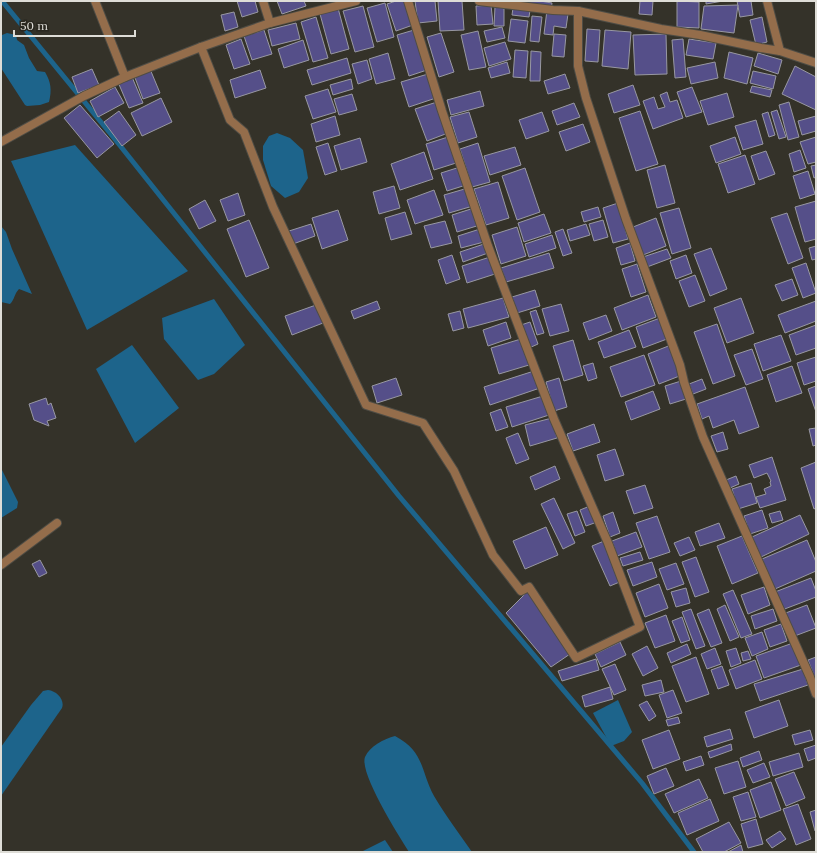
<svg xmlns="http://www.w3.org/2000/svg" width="817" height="853" font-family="Lora,serif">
	<rect width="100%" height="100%" fill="#343229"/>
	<!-- water -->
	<g fill="#1d648b">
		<path d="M 7,33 L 16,35 L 17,40 L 24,45 L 29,58 L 37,71 L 45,72 C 51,82 52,90 49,102 L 40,105 L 27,106 L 25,105 L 1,68 L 1,38 L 2,35 Z"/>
		<polygon points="277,133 290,138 303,150 308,178 299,192 285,198 271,186 263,160 263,146 269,136"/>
		<polygon points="75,145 188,271 87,330 11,161"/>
		<path d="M 1,226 L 6,232 L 12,249 L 32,294 L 19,289 C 14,294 15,299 10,304 L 1,302 Z"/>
		<polygon points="214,299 245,345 214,374 198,380 164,339 162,318"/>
		<polygon points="132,345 179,408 135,443 96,369"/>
		<polygon points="1,468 18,502 17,508 1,518"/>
		<path d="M 48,690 C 57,691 65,700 62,708 L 1,796 L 1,747 L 31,705 L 43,691 Z"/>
		<polygon points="618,700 632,732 624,741 611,746 593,713"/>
		<path d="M 395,736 C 425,752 420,770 434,796 C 445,815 459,833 472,852 L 409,852 C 399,836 359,773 365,757 C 370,746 384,739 395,736 Z"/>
		<polygon points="385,840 393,852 361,852"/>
	</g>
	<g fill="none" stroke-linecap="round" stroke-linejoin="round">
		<!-- stream -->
		<polyline stroke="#1d648b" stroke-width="5" points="2,1 114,138 399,496 642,783 694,852"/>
	</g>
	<!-- building -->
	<g fill="#554f89" stroke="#9898a2">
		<polygon points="237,1 255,1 258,12 242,17"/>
		<polygon points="277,1 304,1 306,6 282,14"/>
		<polygon points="396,1 405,1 413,25 396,31 387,4"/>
		<polygon points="415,1 435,1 437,21 418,23"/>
		<polygon points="438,1 462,1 464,30 440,31"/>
		<polygon points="525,1 540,1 552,3 551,10 524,5"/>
		<polygon points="640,1 653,1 652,15 639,14"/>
		<polygon points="677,1 699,2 699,28 677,27"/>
		<polygon points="706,1 723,1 706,4"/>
		<polygon points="737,1 751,1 753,15 740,17"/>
		<polygon points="385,3 394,37 377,42 367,8"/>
		<polygon points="491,5 493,24 477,25 476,6"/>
		<polygon points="738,5 734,33 701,29 704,6"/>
		<polygon points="363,6 374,47 355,52 343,11"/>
		<polygon points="495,7 504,8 504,26 494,26"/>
		<polygon points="338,8 349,49 331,54 320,14"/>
		<polygon points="513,8 530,10 529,17 512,15"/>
		<polygon points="547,10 568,14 566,28 554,26 553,35 544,34"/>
		<polygon points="234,12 238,27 225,31 221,15"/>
		<polygon points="532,16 542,17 539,42 530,41"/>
		<polygon points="316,17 328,58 313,62 301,22"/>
		<polygon points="762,17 767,42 756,45 750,20"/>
		<polygon points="511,19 528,21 525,43 508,41"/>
		<polygon points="296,23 300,39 272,46 268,30"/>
		<polygon points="502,27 505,38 487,42 484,31"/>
		<polygon points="587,29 600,30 598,62 585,61"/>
		<polygon points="264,30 272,54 252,60 244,36"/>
		<polygon points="414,30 427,70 409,76 397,35"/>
		<polygon points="605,30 631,32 628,69 602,66"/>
		<polygon points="478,31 486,67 469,70 461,35"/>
		<polygon points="441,33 454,72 439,77 427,37"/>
		<polygon points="554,34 566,35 564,57 552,56"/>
		<polygon points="666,34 667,74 635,75 633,35"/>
		<polygon points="241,39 250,64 234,69 226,45"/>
		<polygon points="683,39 686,77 675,78 672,40"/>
		<polygon points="689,39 716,43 713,59 686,55"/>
		<polygon points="303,40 309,60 284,68 278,49"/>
		<polygon points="505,42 511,59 489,66 484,48"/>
		<polygon points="515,50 528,51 526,78 513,77"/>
		<polygon points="531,51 541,52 540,81 530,81"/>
		<polygon points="729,52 753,58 747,84 724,78"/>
		<polygon points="388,53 395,79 376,84 369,59"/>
		<polygon points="758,53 782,60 778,74 754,66"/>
		<polygon points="347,58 351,73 312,85 307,70"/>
		<polygon points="367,60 372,79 358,84 352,64"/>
		<polygon points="507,62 510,73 491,78 488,68"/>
		<polygon points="715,62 718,78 691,84 687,68"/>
		<polygon points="795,66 816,77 816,110 782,94"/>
		<polygon points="92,69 99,85 78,93 72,77"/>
		<polygon points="150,69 160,93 143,99 134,75"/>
		<polygon points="260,70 266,88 235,98 230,80"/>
		<polygon points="753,71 776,76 773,89 750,83"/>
		<polygon points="428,74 436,98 409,107 401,82"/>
		<polygon points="565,74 570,88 548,94 544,81"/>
		<polygon points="132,77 143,103 129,108 118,82"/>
		<polygon points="351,79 353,89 333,95 330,85"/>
		<polygon points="633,85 640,105 614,113 608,94"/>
		<polygon points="752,86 772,90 770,97 750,92"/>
		<polygon points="115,87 124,103 98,117 90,101"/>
		<polygon points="692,87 702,112 686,117 677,92"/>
		<polygon points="328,89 336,112 313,119 305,96"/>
		<polygon points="480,91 484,106 451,115 447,100"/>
		<polygon points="667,92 670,102 677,100 683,118 653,129 643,101 654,97 658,109 665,107 660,95"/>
		<polygon points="727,93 734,117 708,125 700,101"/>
		<polygon points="352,94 357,110 339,115 334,99"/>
		<polygon points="161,98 172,122 142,136 131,113"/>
		<polygon points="437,102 448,133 427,141 415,109"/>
		<polygon points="789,102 799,137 788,140 779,105"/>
		<polygon points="574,103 580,117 557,125 552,111"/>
		<polygon points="80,105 114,144 97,158 64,118"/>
		<polygon points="777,110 786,137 779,139 771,112"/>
		<polygon points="119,111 136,135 122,146 104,122"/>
		<polygon points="640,111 658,164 636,171 619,118"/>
		<polygon points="469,112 477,137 458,143 450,117"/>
		<polygon points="542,112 549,131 526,139 519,120"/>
		<polygon points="768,112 775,135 769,137 762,114"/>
		<polygon points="335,116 340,135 316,142 311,124"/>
		<polygon points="816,116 816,131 802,135 798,121"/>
		<polygon points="756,120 763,144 743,150 735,126"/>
		<polygon points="583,124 590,142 566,151 559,132"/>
		<polygon points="448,137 456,163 434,170 426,144"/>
		<polygon points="735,137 741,154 716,163 710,146"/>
		<polygon points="816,137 816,162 808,164 800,142"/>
		<polygon points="360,138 367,162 341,170 334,146"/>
		<polygon points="328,143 337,171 325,175 316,147"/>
		<polygon points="478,143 490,182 472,187 460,149"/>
		<polygon points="515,147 521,165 490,175 484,156"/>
		<polygon points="800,150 806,168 794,172 789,154"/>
		<polygon points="766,151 775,174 759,180 751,156"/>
		<polygon points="424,152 433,179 400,190 391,164"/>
		<polygon points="745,155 755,184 728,193 718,164"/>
		<polygon points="665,165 675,203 657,208 647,170"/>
		<polygon points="816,165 816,177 814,178 811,166"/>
		<polygon points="460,167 466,185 447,191 441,173"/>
		<polygon points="525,168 540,212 517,220 502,176"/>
		<polygon points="808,171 815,194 800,199 793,176"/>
		<polygon points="498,182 509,218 486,225 474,189"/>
		<polygon points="394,186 400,208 379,214 373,192"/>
		<polygon points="468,188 473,206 449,213 444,195"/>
		<polygon points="434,190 443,215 415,224 407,200"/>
		<polygon points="238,193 245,215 228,221 220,200"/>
		<polygon points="205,200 216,221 199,229 189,209"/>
		<polygon points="816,201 816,239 805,242 795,207"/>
		<polygon points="618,203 628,239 613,243 603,208"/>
		<polygon points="598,207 601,217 584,222 581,212"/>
		<polygon points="474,208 480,225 457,232 452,215"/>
		<polygon points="679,208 691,248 672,254 660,213"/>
		<polygon points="338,210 348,240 322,249 312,218"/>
		<polygon points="405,212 412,234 391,240 385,218"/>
		<polygon points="787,213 803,258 788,264 771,218"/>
		<polygon points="544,214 551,233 524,242 518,223"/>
		<polygon points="656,218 666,246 643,255 633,227"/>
		<polygon points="249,220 269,268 246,277 227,229"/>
		<polygon points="603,220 608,237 594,241 589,224"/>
		<polygon points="445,221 452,243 431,248 424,226"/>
		<polygon points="311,224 315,236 293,244 289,231"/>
		<polygon points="586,224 590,235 570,241 567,230"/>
		<polygon points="517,227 526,256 501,264 492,235"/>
		<polygon points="480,229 484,242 461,248 458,236"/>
		<polygon points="563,229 572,253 563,256 555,232"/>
		<polygon points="552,235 556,248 529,257 525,244"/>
		<polygon points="630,243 635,261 621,265 616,248"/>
		<polygon points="484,244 488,253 463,262 460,252"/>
		<polygon points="816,246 816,259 812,260 809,248"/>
		<polygon points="711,248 727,289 710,296 694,254"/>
		<polygon points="667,249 671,258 647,267 643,257"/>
		<polygon points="549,253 554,268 506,282 501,268"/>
		<polygon points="452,255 460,279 446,284 438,260"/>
		<polygon points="686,255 692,273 676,279 670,261"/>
		<polygon points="490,257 495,274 467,283 462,266"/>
		<polygon points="806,263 816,293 803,298 792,268"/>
		<polygon points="637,264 646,292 631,297 622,269"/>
		<polygon points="695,275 705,301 689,307 679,281"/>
		<polygon points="792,279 798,295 782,301 775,285"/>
		<polygon points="535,290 540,306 517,313 512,297"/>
		<polygon points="648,295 656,317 622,330 614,308"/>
		<polygon points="503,298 509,317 468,328 463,309"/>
		<polygon points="741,298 754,333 727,343 714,308"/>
		<polygon points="377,301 380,309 354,319 351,311"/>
		<polygon points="816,301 816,321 785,333 778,315"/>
		<polygon points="561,304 569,331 550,336 542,309"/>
		<polygon points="316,305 323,323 292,335 285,316"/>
		<polygon points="536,310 544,333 537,335 530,312"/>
		<polygon points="460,311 464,328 453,331 448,314"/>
		<polygon points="606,315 612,331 589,340 583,323"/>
		<polygon points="660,318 667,339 643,348 636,327"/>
		<polygon points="506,322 511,338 488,346 483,330"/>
		<polygon points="530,322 538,344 529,348 521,325"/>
		<polygon points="717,324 735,376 713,384 694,332"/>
		<polygon points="816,325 816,348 796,355 789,335"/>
		<polygon points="629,330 636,347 604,358 598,342"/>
		<polygon points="781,335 791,361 763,371 754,344"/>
		<polygon points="521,339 529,365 499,374 491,348"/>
		<polygon points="573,340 583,375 564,381 553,346"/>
		<polygon points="671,345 682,375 659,384 648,354"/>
		<polygon points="752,349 763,379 746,385 734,355"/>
		<polygon points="644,355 655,385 621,397 610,367"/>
		<polygon points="816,357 816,381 804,385 797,363"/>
		<polygon points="593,363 597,378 588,381 583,366"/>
		<polygon points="792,366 802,393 776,402 767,375"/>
		<polygon points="534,371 540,388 490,405 484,387"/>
		<polygon points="396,378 402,395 377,403 372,386"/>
		<polygon points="559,378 567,407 554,411 546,382"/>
		<polygon points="702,379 706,389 693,394 689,384"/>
		<polygon points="681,381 686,399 670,404 665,386"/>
		<polygon points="816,386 816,412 808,389"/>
		<polygon points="745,387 759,427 739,434 734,420 713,428 709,416 702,419 697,404"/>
		<polygon points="653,391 660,409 631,420 625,402"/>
		<polygon points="543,396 549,415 512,427 506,407"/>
		<polygon points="46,398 48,405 51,403 56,418 47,421 49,426 34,420 29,404"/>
		<polygon points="501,409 508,427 496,431 490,413"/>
		<polygon points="552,418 557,438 530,446 525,425"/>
		<polygon points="594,424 600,442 573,451 567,434"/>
		<polygon points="816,428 816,445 813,446 809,429"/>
		<polygon points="723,432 728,449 717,452 711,436"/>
		<polygon points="518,433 529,459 516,464 506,438"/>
		<polygon points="615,449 624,475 605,481 597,455"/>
		<polygon points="772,457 786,500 760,508 756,497 766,494 764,489 771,486 770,482 771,481 767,473 754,478 749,465"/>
		<polygon points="816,462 816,508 814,509 801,468"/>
		<polygon points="555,466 560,479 535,490 530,477"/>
		<polygon points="736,476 739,484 730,488 726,480"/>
		<polygon points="751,483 757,503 738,509 732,489"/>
		<polygon points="645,485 653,508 634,514 626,491"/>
		<polygon points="554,498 575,543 563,549 541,504"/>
		<polygon points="590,506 597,522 586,526 580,510"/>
		<polygon points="762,510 768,528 750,534 744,516"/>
		<polygon points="577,511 585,532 575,536 567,514"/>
		<polygon points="780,511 783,520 772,523 769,514"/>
		<polygon points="613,512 620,533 610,537 603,516"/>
		<polygon points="800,515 809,534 761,557 752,537"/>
		<polygon points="657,516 670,552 649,559 636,523"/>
		<polygon points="719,523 725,538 700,546 695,532"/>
		<polygon points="546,527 558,555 525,569 513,541"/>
		<polygon points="636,532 642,547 617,556 612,541"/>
		<polygon points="742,536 758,573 732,584 717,546"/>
		<polygon points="689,537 695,550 680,556 674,543"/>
		<polygon points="807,540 816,562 816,571 775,589 762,559"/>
		<polygon points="604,541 622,581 610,586 592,546"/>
		<polygon points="640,552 643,560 623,566 620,558"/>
		<polygon points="696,557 709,592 695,597 682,562"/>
		<polygon points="40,560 47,573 39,577 32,564"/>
		<polygon points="652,562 657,577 633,586 627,570"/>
		<polygon points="676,563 684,584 667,590 659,569"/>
		<polygon points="811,578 816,591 816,597 782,610 775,592"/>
		<polygon points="659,584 668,608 645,617 636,593"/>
		<polygon points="764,587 770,605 748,614 741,595"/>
		<polygon points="686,588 690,603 676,607 671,592"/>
		<polygon points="733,590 752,634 741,638 723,594"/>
		<polygon points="528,591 570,654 551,667 506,613"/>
		<polygon points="725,605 739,637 730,641 717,609"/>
		<polygon points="807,605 816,628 792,637 783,614"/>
		<polygon points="691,609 705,646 696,649 682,612"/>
		<polygon points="709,609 722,643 711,647 697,614"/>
		<polygon points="773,609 777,621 755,629 751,616"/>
		<polygon points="666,615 675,641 655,648 645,623"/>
		<polygon points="682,617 690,640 681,643 672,621"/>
		<polygon points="781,624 787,641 770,647 764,630"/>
		<polygon points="762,632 768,649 752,656 745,638"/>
		<polygon points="620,642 626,655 601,667 595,654"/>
		<polygon points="793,643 801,665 764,678 756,656"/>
		<polygon points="687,644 691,654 671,663 667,653"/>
		<polygon points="647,646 658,668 643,676 632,654"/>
		<polygon points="715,648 721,664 707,669 701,654"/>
		<polygon points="736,648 741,663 731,667 726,651"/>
		<polygon points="748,651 751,659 743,661 741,653"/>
		<polygon points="696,657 709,694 686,702 672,666"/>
		<polygon points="816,657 816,681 808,660"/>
		<polygon points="596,659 599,670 562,681 558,671"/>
		<polygon points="755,660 762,679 736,689 729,670"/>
		<polygon points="615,664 626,690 614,695 602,669"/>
		<polygon points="722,666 729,685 718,689 711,670"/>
		<polygon points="803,669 808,685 760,701 754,684"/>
		<polygon points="661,680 664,692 645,696 642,685"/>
		<polygon points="610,687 613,699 585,707 582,696"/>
		<polygon points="673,690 682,713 667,718 659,695"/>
		<polygon points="779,700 788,726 754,738 745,712"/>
		<polygon points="647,701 656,716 649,721 639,705"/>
		<polygon points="678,717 680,723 668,726 666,720"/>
		<polygon points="730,729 733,739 707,747 704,737"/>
		<polygon points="669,730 680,759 653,769 642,740"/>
		<polygon points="810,730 813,740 795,745 792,735"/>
		<polygon points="731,744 732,750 710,758 708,752"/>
		<polygon points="816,745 816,758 808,761 804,749"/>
		<polygon points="759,751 762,760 743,767 740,758"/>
		<polygon points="799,753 803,767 773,776 769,762"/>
		<polygon points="701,756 704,765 686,771 683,762"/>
		<polygon points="738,761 746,787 724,794 715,768"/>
		<polygon points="764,763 770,777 753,783 747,770"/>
		<polygon points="666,768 674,786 654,794 647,776"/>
		<polygon points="794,772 805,798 786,806 775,779"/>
		<polygon points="699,779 708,798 674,813 665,794"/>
		<polygon points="771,782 781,810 760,818 750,790"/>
		<polygon points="748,792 756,817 741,821 733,797"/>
		<polygon points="710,799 719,821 687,835 678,813"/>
		<polygon points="798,804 811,839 796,845 783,809"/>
		<polygon points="816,810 816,831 815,831 810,812"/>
		<polygon points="756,819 763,844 748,848 741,824"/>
		<polygon points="729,822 741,843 724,852 703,852 696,839"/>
		<polygon points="780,831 786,839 772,848 766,840"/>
		<polygon points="741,845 743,852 728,852"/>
	</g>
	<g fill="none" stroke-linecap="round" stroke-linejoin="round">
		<!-- minor casing -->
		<g stroke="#4f4d45" stroke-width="10">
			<g id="minor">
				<polyline points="95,1 125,77"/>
				<polyline points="263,1 270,23"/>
				<polyline points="479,1 553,10 578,11 661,29 700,35 761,48 780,51"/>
				<polyline points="767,1 780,51 816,63"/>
				<polyline points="578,11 578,66 586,98 626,219 680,365 684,382 703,437 810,677 816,694"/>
				<polyline points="201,47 230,120 244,132 273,207 366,405 423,423 454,471 493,555 521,591 529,587 576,658 640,627 608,543 554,419 488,246 442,111 408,1"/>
				<polyline points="1,142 84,96 125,77 201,47 270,23 356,1"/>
				<polyline points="1,565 57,523"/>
			</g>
		</g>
		<!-- minor -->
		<use href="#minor" stroke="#946d4b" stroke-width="8"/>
	</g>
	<!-- border -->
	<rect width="817" height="853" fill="none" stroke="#deddd7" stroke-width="4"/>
	<!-- scale -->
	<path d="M14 30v6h121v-6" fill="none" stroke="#deddd7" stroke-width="2"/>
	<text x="20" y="30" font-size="12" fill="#deddd7" stroke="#2a2820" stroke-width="3" paint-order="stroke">50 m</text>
</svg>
